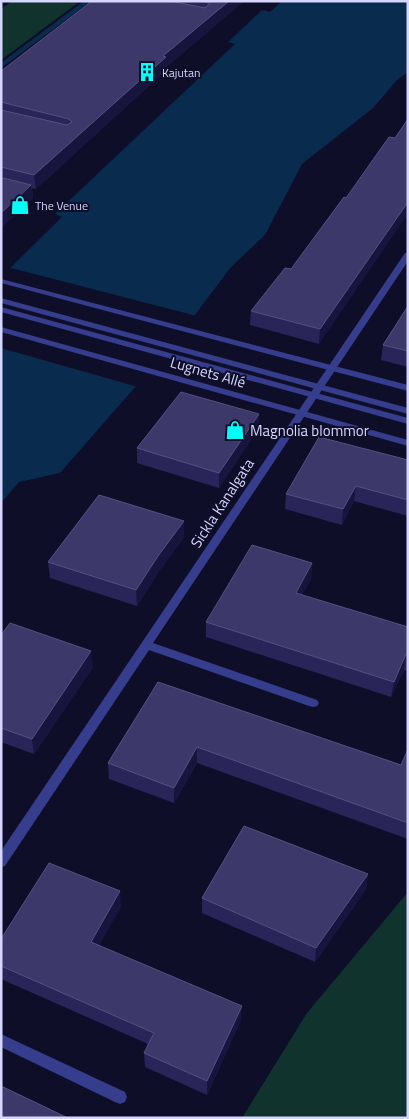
<svg xmlns="http://www.w3.org/2000/svg" width="409" height="1119" font-family="'Titillium Web',sans-serif">
	<rect width="100%" height="100%" fill="#0f0e29"/>
	<!-- green -->
	<g fill="#10332e">
		<polygon points="12,1 77,1 79,2 1,60 1,9"/>
		<polygon points="408,892 408,1118 242,1118 307,1013"/>
	</g>
	<!-- water -->
	<polygon fill="#082b4e" points="282,1 408,1 408,72 397,80 373,108 302,164 265,235 231,267 194,316 136,386 60,473 19,482 1,503 1,277 62,217 55,214 235,44 228,42 262,10 270,12"/>
	<!-- pier -->
	<polygon fill="#0f0e29" points="7,267 197,316 138,387 1,348 1,273"/>
	<g fill="none" stroke-linecap="round" stroke-linejoin="round">
		<!-- stream -->
		<polygon fill="#082b4e" fill-rule="evenodd" points="84,1 90,2 1,68 1,63"/>
		<!-- service -->
		<g fill="#353d8c" fill-rule="evenodd">
			<polygon points="1,298 408,408 408,414 1,303"/>
			<polygon points="1,307 408,418 408,424 1,312"/>
		</g>
		<!-- minor -->
		<g fill="#353d8c" fill-rule="evenodd">
			<polygon points="405,253 408,253 408,261 153,643 317,700 319,703 317,706 313,707 309,706 149,650 5,866 1,867 1,851"/>
			<polygon points="1,1034 125,1092 127,1097 125,1102 120,1104 115,1102 1,1047"/>
		</g>
		<!-- tertiary -->
		<g fill="#353d8c" fill-rule="evenodd">
			<polygon points="1,279 408,385 408,391 1,283"/>
			<polygon points="1,327 408,440 408,446 1,332"/>
		</g>
	</g>
	<!-- wall -->
	<g fill="#292559">
		<polygon points="92,1 244,1 166,67 166,70 36,189 32,188 33,198 1,228 1,71"/>
		<polygon points="344,197 319,344 250,325 251,311 291,269"/>
		<polygon points="408,306 408,367 381,360 383,345"/>
		<polygon points="259,414 258,429 219,488 137,463 137,448"/>
		<polygon points="408,460 408,516 354,501 342,525 285,509 286,494"/>
		<polygon points="184,521 184,537 159,571 137,606 50,578 48,562"/>
		<polygon points="312,563 311,579 302,595 408,627 408,671 404,670 391,697 206,637 206,622"/>
		<polygon points="1,635 93,667 34,754 1,742"/>
		<polygon points="158,682 401,765 408,749 408,839 197,763 174,803 109,779 108,763"/>
		<polygon points="368,874 366,889 315,962 202,913 202,898"/>
		<polygon points="121,906 99,945 241,1020 207,1095 145,1067 144,1053 148,1044 1,979 1,939"/>
	</g>
	<!-- shaded-wall -->
	<g fill="#17143e">
		<polygon points="229,1 244,1 166,67 166,70 36,189 34,175 163,56"/>
		<polygon points="31,185 33,198 1,228 1,213"/>
		<polygon points="408,202 408,214 319,344 320,329"/>
		<polygon points="259,414 258,429 219,488 219,473"/>
		<polygon points="356,486 354,501 342,525 343,509"/>
		<polygon points="184,521 184,537 159,571 137,606 136,590 158,556"/>
		<polygon points="312,563 311,579 295,608 296,593"/>
		<polygon points="91,651 93,667 34,754 32,739"/>
		<polygon points="406,654 404,670 391,697 394,682"/>
		<polygon points="197,747 197,763 174,803 174,788"/>
		<polygon points="368,874 366,889 315,962 316,948"/>
		<polygon points="120,891 121,906 93,956 91,942"/>
		<polygon points="242,1006 241,1020 207,1095 207,1081"/>
	</g>
	<!-- building -->
	<g fill="#3c386a" stroke="#545182">
		<polygon points="92,1 170,1 205,8 210,3 199,1 229,1 163,56 166,57 34,175 1,167 1,110 67,125 72,122 69,119 1,102 1,71"/>
		<polygon points="408,119 408,202 320,329 251,311 285,268 291,269 344,197 346,198 389,137 395,138"/>
		<polygon points="3,178 31,185 1,213 1,179"/>
		<polygon points="408,306 408,351 383,345"/>
		<polygon points="181,392 259,414 219,473 137,448"/>
		<polygon points="319,437 408,460 408,500 356,486 343,509 286,494"/>
		<polygon points="99,495 184,521 158,556 136,590 48,562"/>
		<polygon points="252,545 312,563 296,593 408,627 408,655 406,654 394,682 206,622"/>
		<polygon points="10,623 91,651 32,739 1,728 1,635"/>
		<polygon points="158,682 401,765 408,749 408,823 197,747 174,788 108,763"/>
		<polygon points="244,826 368,874 316,948 202,898"/>
		<polygon points="49,863 120,891 91,942 242,1006 207,1081 144,1053 154,1033 1,966 1,939"/>
		<polygon points="1,1086 68,1118 1,1118"/>
	</g>
	<!-- icons -->
	<defs>
		<g id="building-bare" transform="scale(1.5)"><path d="M-4-6H4V6H1V3H-1V6H-4ZM-2.5-4.3h1.7v1.8h-1.7ZM.8-4.3h1.7v1.8H.8ZM-2.5-1h1.7V.8h-1.7ZM.8-1h1.7V.8H.8Z" fill="#02fff7" stroke="#0f0e29" stroke-width="2.5" paint-order="stroke"/></g>
		<g id="shop-bare" transform="scale(1.5)"><path d="M-5-2.5h2.3a2.7 3.5 0 0 1 5.4 0H5L5.5 6h-11ZM-1.5-2.5h3a1.5 2.3 0 0 0-3 0Z" fill="#02fff7" stroke="#0f0e29" stroke-width="2.5" paint-order="stroke"/></g>
	</defs>
	<g fill-rule="evenodd">
		<use href="#building-bare" x="147" y="72"/>
		<use href="#shop-bare" x="20" y="205"/>
		<use href="#shop-bare" x="235" y="430"/>
	</g>
	<g text-anchor="middle" dominant-baseline="central" stroke-width="4" stroke-linejoin="round" paint-order="stroke">
		<!-- far-poi labels -->
		<g font-size="12" fill="#d6d6ff" stroke="#0f0e29" text-anchor="start">
			<text x="162" y="72">Kajutan</text>
			<text x="35" y="205">The Venue</text>
		</g>
		<!-- street labels -->
		<g font-size="15" fill="#d6d6ff" stroke="#0f0e29">
			<text transform="translate(208 372) rotate(16)">Lugnets Allé</text>
			<text transform="translate(222 503) rotate(-57)">Sickla Kanalgata</text>
		</g>
		<!-- poi labels -->
		<g font-size="15" fill="#d6d6ff" stroke="#0f0e29" text-anchor="start">
			<text x="250" y="430">Magnolia blommor</text>
		</g>
	</g>
	<!-- border -->
	<rect width="409" height="1119" fill="none" stroke="#d6d6ff" stroke-width="5"/>
</svg>
